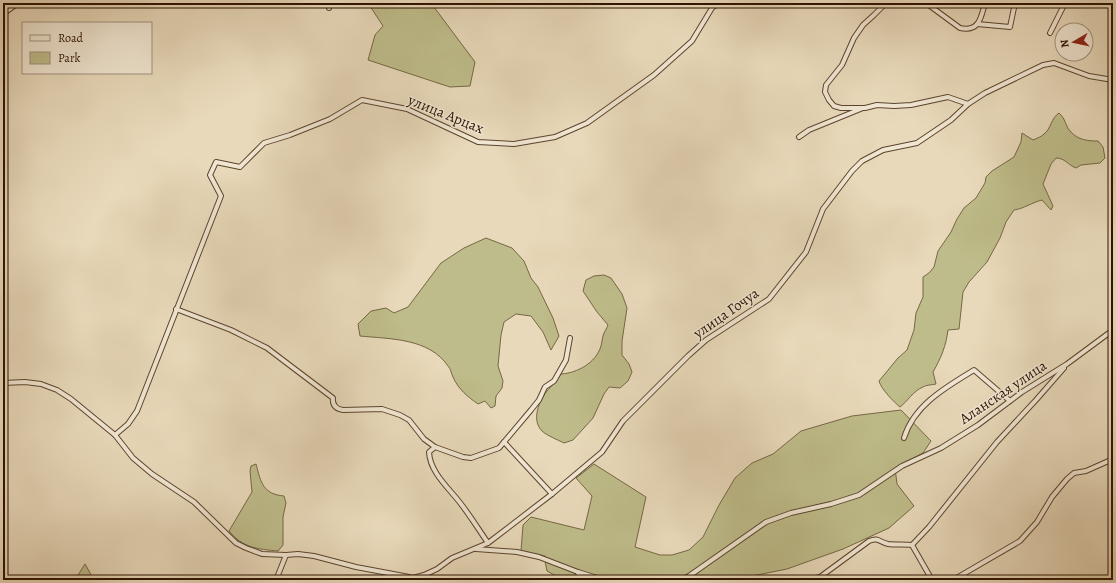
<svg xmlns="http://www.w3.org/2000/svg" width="1116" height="583" font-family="Alegreya,serif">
	<rect width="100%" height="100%" fill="#e8d9ba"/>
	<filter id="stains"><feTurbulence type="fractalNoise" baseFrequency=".005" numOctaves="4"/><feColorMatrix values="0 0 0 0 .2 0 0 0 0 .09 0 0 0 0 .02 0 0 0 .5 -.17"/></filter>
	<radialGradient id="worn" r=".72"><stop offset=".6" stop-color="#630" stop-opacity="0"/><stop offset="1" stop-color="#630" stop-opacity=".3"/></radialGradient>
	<!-- green -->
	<g fill="#bebc8a" stroke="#766745">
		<polygon points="368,3 434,3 434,7 475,62 470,86 450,87 368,60 375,35 383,26"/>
		<path d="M 1059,113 C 1066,119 1065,126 1071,132 C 1078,140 1088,141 1098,141 L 1103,147 L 1105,158 L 1100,163 L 1081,165 L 1076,168 C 1068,165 1065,158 1056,158 L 1051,164 L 1043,184 L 1053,206 L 1051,210 L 1042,200 C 1033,202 1023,209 1014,210 L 1006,222 L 1000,238 L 987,262 L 969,282 L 963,292 L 959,329 L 948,330 C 946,346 941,358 933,372 L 936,384 C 931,385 926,385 923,387 C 913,391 908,401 900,407 C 894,402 881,389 879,381 L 898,358 L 907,350 L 914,330 L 916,313 L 923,297 L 923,277 L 929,273 L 934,267 L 938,251 L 951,232 L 957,219 L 964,208 L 976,198 L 985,183 L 986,177 L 992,171 L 1014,157 L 1021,142 L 1022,133 L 1033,140 C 1037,138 1041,137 1044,134 C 1051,129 1051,118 1059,113 Z"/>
		<path d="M 486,238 L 512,248 L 524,261 L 531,278 L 538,287 L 553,318 L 559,336 L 551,350 L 543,332 L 531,316 L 516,314 L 504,322 L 501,335 L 498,366 L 503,381 L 502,388 L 496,396 L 495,406 L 491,408 L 485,401 L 478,404 C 468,397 458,389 453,377 C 451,373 451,369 448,366 C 429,338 390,339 360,336 L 358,324 L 371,311 L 386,308 L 394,313 L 408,307 L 441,263 L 464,248 Z"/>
		<path d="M 604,275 L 611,278 L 622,294 L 627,308 L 622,341 L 622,355 L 629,364 L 632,372 L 628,381 L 620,388 L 609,387 L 604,394 L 593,418 L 573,440 L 564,443 C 558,440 546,435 542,431 C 531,420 539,401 547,391 C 552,385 557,381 561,374 C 577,373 596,363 601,346 C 602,343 602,339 603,336 C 604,332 607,328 608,325 L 597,312 L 583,291 L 586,280 L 594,276 Z"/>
		<polygon points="901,410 931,441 923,453 895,468 897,484 914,506 889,528 843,549 787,569 732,580 563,580 547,571 545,561 545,556 521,551 523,525 531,517 584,530 592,496 576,478 594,464 646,497 635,547 660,555 672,555 689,550 703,537 719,505 735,478 752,463 773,454 801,431 852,416"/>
		<path d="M 256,464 C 261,483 263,494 284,496 L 286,503 L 283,517 L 283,545 L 278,551 C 257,549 243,548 229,531 L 252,492 L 250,471 L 251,466 Z"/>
		<polygon points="85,564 94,580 75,580"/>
	</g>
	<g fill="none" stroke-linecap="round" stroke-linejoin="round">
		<!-- minor casing -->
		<g stroke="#5c442e" stroke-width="6">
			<g id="minor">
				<polyline points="329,3 329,8"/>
				<polyline points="886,3 874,15 863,25 854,38 842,65 826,85 825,92 829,100 834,106 841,108 865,108 877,105 894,106 911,105 948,97 968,104"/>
				<path d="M 926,3 L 960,28 C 980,32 981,17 985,3"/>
				<polyline points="3,14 18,3"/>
				<polyline points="977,24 1010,27 1015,3"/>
				<polyline points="1050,33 1065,3"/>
				<polyline points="799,137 809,130 863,108"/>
				<path d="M 176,309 L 231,330 L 267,348 L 333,398 C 332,406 337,409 343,410 L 382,409 L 400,415 L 409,420 L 424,439 L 435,447"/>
				<polyline points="3,383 25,382 41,384 57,390 71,399 115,435 133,458 152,474 194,502 236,543 246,548 262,554 286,555 298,554 314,556 356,567 404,576 413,578 424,575 437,569 452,558 488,543 552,494 602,452 623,421 688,356 706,340 769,299 806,252 823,209 852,171 862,161 883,150 917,143 951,120 968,104 985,93 1043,65 1054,63 1089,76 1113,80"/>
				<polyline points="115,435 128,424 137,411 221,196 210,175 216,162 240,167 264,143 290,135 330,119 362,100 407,109 478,142 514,144 555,137 587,123 654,75 692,41 712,8 718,3"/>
				<path d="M 904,438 C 914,405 946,387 974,370 L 1010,401"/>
				<polyline points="504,442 552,494"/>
				<path d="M 488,543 C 479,530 471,517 461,504 C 450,489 430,473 429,452 L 435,447 L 463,457 L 471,458 L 499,448 L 531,410 L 539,400 L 545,387 L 554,381 L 566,360 L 570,338"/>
				<polyline points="912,545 932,580"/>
				<polyline points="476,549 517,552 539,557 578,572 604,580"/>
				<polyline points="578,572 580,580"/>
				<polyline points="276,580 286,555"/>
				<polyline points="681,580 689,576 766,522 791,513 831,504 859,495 902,466 941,448 978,425 1022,392 1067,364 1113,330"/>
				<path d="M 780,580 L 813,579 L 820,577 L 869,541 C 879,537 879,542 888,544 C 896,545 904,544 912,545 L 929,527 L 997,442 L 1036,400 L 1064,368"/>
				<polyline points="953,580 1020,541 1037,522 1052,497 1067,479 1074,473 1086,471 1113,459"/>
			</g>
		</g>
		<!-- minor -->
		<use href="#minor" stroke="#f0e6d2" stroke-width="4"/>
	</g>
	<g text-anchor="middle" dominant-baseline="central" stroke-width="3" stroke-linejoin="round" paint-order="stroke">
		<!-- street labels -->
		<g font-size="15" fill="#2d1200" stroke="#f0e6d2">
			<text transform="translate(446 114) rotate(22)">улица Арцах</text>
			<text transform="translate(726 313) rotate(-35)">улица Гочуа</text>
			<text transform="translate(1003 392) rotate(-34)">Аланская улица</text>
		</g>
	</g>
	<!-- margin -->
	<rect width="1116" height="583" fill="none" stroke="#e8d9ba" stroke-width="16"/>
	<rect x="4" y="4" width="1108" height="575" fill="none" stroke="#2d1200" stroke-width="2"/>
	<rect x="8" y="8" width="1100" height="567" fill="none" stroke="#2d1200"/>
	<!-- legend -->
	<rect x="22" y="22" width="130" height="52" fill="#f0e6d2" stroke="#a2917e"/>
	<rect x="30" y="35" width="20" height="6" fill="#f0e6d2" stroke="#a2917e"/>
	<text x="58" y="42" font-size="12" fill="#2d1200">Road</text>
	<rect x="30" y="52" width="20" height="12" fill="#bebc8a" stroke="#a2917e"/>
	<text x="58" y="62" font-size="12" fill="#2d1200">Park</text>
	<!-- north arrow -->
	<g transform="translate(1074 42) rotate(261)"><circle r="19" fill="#f0e6d2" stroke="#a2917e"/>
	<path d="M0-3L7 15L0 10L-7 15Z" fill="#8f2418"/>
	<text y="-6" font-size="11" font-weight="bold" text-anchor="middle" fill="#2d1200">N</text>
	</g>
	<rect width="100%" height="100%" filter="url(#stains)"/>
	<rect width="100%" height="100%" fill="url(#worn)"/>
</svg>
